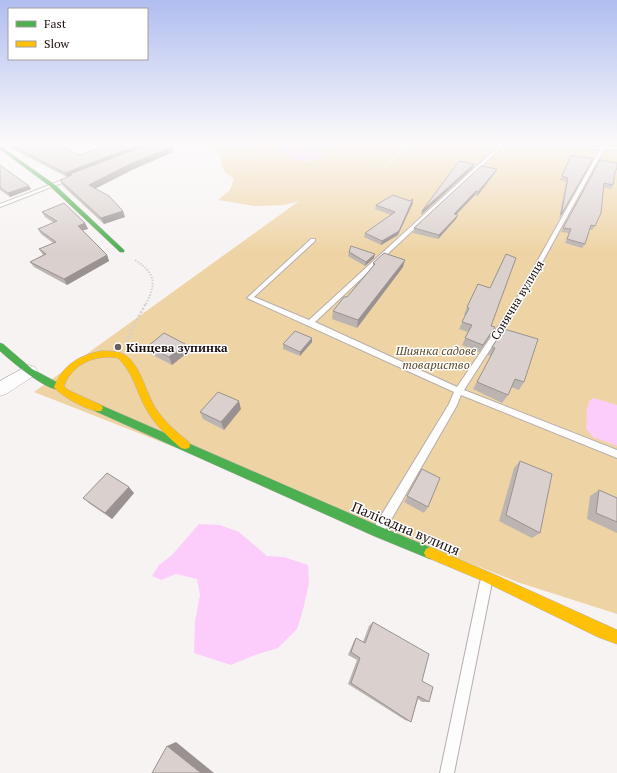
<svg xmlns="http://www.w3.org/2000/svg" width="617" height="773" font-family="'PT Serif',serif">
	<rect width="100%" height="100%" fill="#f8f3f3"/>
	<!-- green -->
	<path fill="#eed4a5" d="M 208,144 L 267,144 C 277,146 283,149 289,158 L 308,162 L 322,157 L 321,151 L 317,151 L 318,149 L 334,144 L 405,144 L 375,176 L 408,144 L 617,144 L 617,614 L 520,583 L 34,392 L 299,201 L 284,205 L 255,206 L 218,200 L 230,190 L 234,179 C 224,172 219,167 221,155 L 209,146 Z"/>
	<!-- water -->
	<g fill="#fcccfb">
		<path d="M 261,144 L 334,144 L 318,149 L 317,151 L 325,153 C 316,164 300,162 289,158 C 282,147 273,145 261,144 Z"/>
		<polygon points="594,398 617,405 617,446 593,437 586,429 587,408 590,400"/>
		<polygon points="199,524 220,525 239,532 267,556 284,557 308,565 309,583 303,610 297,629 278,648 255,655 231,665 194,653 195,621 200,595 197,579 176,574 161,580 152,576 159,565 172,555"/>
	</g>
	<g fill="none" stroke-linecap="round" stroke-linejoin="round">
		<!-- lane casing -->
		<g stroke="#b6adac" stroke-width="2">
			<g id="lane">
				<polygon points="501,144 505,144 315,322 457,387 514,303 600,149 507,145 505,144 617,147 617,149 604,149 520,303 464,390 617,450 617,458 461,395 456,407 384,532 380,533 376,532 375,528 376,524 449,404 454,392 247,298 311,239 315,239 315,241 254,297 309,320"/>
				<polygon points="68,178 72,179 0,207 0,204"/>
				<polygon points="486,576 490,578 492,582 454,773 440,773 480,582 482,578"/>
			</g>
		</g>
		<!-- street casing -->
		<g stroke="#b6adac" stroke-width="1">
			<polygon id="street" points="29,365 35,367 37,371 35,375 6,394 0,396 0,381"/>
		</g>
		<!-- fast casing -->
		<g stroke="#b6adac" stroke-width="1">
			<g id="fast">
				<polygon points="0,146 55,185 124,250 124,252 120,252 51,187 0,149"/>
				<path d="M 0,343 L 3,344 L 32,369 L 62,385 L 64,387 L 62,389 C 49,394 10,360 0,351 Z"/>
				<polygon points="98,404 381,527 434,549 436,553 434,557 430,559 374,536 95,411 93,408 95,405"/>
			</g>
		</g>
		<!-- slow casing -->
		<g stroke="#b6adac" stroke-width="1">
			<g id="slow">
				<path d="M 102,351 C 109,351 117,351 123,354 C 140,362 146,394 156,409 C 165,422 176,432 189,442 L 190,445 L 189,448 L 185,449 L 181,448 C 167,436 154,424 145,407 C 136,390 133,372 118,358 C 95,354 72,364 64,386 L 68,390 L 101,405 L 103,408 L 101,411 C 93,414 59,395 54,387 C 63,365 79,355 102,351 Z"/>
				<polygon points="430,547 491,573 617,630 617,644 598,637 483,581 426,557 424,553 426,549"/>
			</g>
		</g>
		<!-- path-far1 -->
		<path stroke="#d3d0d0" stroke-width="2" stroke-dasharray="1.5 1.5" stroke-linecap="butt" d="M 135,260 C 155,273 157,282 146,304"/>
		<!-- path -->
		<polyline stroke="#d3d0d0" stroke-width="2.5" stroke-dasharray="2 2" stroke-linecap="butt" points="127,342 131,331 146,303"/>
		<!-- lane -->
		<use href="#lane" fill="#fefdfd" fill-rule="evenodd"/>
		<!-- street -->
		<use href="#street" fill="#fefdfd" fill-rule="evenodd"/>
		<!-- fast -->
		<use href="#fast" fill="#4caf50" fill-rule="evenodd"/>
		<!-- slow -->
		<use href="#slow" fill="#ffc107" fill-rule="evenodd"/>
	</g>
	<!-- wall -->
	<g fill="#bbb4b1">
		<polygon points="3,144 56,144 80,155 172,147 173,152 132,170 95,188 125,217 104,224 63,186 60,180 71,176 71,175 67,177"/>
		<polygon points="571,155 593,159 559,219 566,182 560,180"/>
		<polygon points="600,160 615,172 613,185 611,189 603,187 595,226 592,230 589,229 585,244 582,248 565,243 569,233 561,232"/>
		<polygon points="0,165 31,189 10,197 0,190"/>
		<polygon points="495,173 477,196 475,195 456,214 456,219 438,239 413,233 414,228"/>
		<polygon points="413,203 398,235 381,245 364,237 365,233 391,215 375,209 376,205"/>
		<polygon points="42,212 85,223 88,229 83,230 107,255 109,261 67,285 34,267 30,262 43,255 39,249 53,243 41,234 38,229 54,223 45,217"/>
		<polygon points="349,252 374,258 365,266 348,256"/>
		<polygon points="373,263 403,267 357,328 332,319 333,311 347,297 373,266"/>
		<polygon points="478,284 491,326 491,334 479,352 462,345 468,332 459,329 466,315 464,315 467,307"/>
		<polygon points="504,329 524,382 519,390 511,387 508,395 502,403 473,389 491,356 488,355 492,347"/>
		<polygon points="312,338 312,342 300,356 283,349 283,344"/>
		<polygon points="148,346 188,352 172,365 151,354"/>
		<polygon points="241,409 224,430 203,419 200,412"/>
		<polygon points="520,461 540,533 532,538 499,521 514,468"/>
		<polygon points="422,469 428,507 424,513 404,502"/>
		<polygon points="599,490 617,498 617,533 587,519 590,496"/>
		<polygon points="134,493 112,519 90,504 83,498"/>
		<polygon points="373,622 422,681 429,702 422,702 418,699 411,722 405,720 348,684 357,660 348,655 354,641 356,638 363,642 369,626"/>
	</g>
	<!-- shaded-wall -->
	<g fill="#999290">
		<polygon points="141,144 151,144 70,174 71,175 67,177 65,173"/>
		<polygon points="172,147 173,152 132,170 91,191 89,185 130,164"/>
		<polygon points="474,164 473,168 421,215 422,211"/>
		<polygon points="497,169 495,173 477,196 478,192"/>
		<polygon points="29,186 31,189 10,197 8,193"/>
		<polygon points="476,191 475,195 453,218 454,214"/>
		<polygon points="413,199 413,203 398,235 381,245 382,241"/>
		<polygon points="123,211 125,217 104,224 101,218"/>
		<polygon points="458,215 456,219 438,239 439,235"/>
		<polygon points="85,223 88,229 80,231 78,226"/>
		<polygon points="375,254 374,258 365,266 366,262"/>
		<polygon points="107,255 109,261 67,285 64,279"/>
		<polygon points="405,260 403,267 357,328 358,320"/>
		<polygon points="495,327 491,334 479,352 483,345"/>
		<polygon points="312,338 312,342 300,356 300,352"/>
		<polygon points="185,344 188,352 172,365 169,357"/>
		<polygon points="239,401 241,409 224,430 221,422"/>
		<polygon points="129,487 134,493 112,519 105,513"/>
		<polygon points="176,742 214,773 201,773 167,746"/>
	</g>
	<!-- building -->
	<g fill="#dad1ce" stroke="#999290">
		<polygon points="9,144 56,144 80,155 110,144 141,144 65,173"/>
		<polygon points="150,144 164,144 172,147 130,164 89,185 109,196 123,211 101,218 60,180 72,175 70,174"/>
		<polygon points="571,155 593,159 561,215 568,178 562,176"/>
		<polygon points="600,160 617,163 617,168 615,172 613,185 604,183 601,213 595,226 591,225 585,244 567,239 571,229 563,228"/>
		<polygon points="459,161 474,164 422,211"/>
		<polygon points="0,165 29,186 8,193 1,188 0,188"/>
		<polygon points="481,166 497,169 478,192 476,191 454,214 458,215 439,235 414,228"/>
		<polygon points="393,195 410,201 413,199 399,231 382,241 365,233 395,212 376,205"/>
		<polygon points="64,203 85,223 78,226 107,255 64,279 30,262 46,254 39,249 56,242 38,229 57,221 42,212"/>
		<polygon points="351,246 375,254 366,262 349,252"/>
		<polygon points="384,253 405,260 358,320 333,311 344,297 347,297 375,264 373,263"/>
		<polygon points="506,254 516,258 491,326 495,327 483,345 465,338 472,325 462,322 469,308 467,307 478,284 490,288"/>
		<polygon points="504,329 538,339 524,382 515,379 508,395 477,382 495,348 492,347"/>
		<polygon points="295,331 312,338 300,352 283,344"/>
		<polygon points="164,333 185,344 169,357 148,346"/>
		<polygon points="218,392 239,401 221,422 200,412"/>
		<polygon points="520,461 552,474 540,533 506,515"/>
		<polygon points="422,469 440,478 428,507 407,496"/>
		<polygon points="107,473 129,487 105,513 83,498"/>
		<polygon points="599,490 617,498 617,522 596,513"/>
		<polygon points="373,622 429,654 422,681 433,687 429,702 418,696 411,722 351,683 360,658 351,652 356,638 365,643"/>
		<polygon points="167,746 201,773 152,773"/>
	</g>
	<!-- sky -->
	<linearGradient id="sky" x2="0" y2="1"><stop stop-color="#b0bef0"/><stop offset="0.57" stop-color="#fcfafa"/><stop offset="1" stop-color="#fcfafa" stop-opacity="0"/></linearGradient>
	<rect width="617" height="252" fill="url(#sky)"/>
	<!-- markers -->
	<circle fill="#675e5d" stroke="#fff" stroke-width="1.5" cx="118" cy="347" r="4"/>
	<g text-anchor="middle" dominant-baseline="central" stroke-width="3" stroke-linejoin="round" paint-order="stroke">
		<!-- street labels -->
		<g font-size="12" fill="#190d0c" stroke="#fff">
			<text transform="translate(517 300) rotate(-59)">Сонячна вулиця</text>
		</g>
		<!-- poi labels -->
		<g font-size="12" font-weight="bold" fill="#190d0c" stroke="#fff" text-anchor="start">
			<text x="126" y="347">Кінцева зупинка</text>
		</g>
		<!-- park labels -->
		<g font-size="12" font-style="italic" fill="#5a4824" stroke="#fff">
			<text x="436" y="350">Шиянка садове<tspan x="436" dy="14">товариство</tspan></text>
		</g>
		<!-- near-street labels -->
		<g font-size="14" fill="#190d0c" stroke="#fff">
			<text transform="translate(406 528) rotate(23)">Палісадна вулиця</text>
		</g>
	</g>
	<!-- legend -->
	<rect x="8" y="8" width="140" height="52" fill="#ffffff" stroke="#a39e9e"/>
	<rect x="16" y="21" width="20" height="6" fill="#4caf50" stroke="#a39e9e"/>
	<text x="44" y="28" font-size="12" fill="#190d0c">Fast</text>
	<rect x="16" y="41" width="20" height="6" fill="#ffc107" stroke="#a39e9e"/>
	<text x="44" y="48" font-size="12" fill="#190d0c">Slow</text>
</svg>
